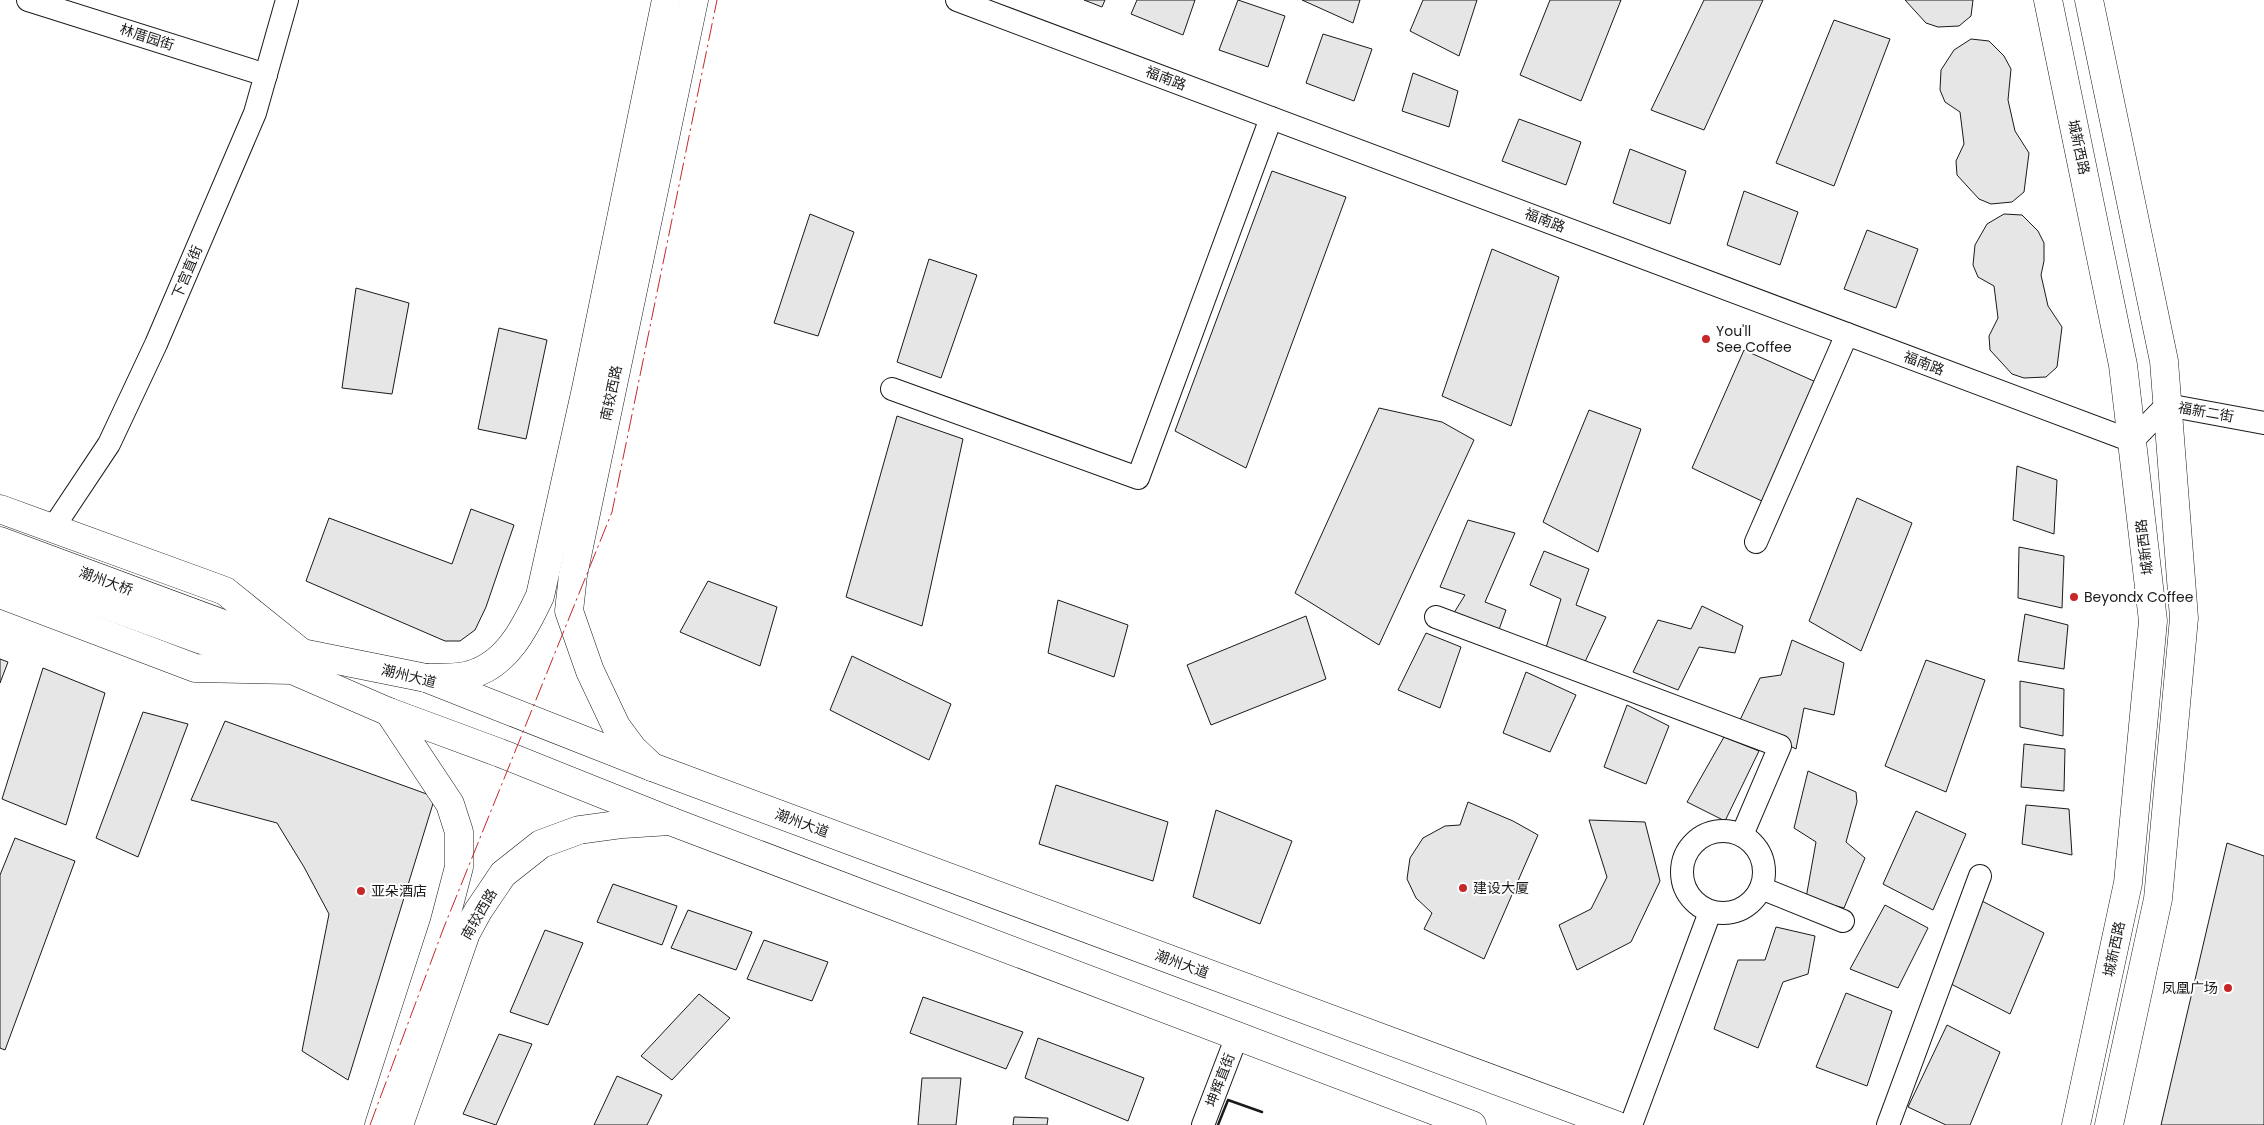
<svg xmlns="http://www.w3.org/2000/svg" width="2264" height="1125" font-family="Poppins,'Noto Sans SC',sans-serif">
	<rect width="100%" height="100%" fill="#fff"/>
	<!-- building -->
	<g fill="#e6e6e6" stroke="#1a1a1a">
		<polygon points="1084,0 1105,0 1102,7"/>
		<polygon points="1137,0 1195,0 1183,35 1131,14"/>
		<polygon points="1238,0 1285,16 1268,67 1219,50"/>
		<polygon points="1302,0 1360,0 1353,23"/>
		<polygon points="1423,0 1477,0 1459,56 1410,31"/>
		<polygon points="1550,0 1621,0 1581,101 1520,75"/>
		<polygon points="1704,0 1763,0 1704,130 1651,110"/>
		<polygon points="1905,0 1973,0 1971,16 1959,26 1938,27 1926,23"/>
		<polygon points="1834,20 1890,39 1834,186 1776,163"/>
		<polygon points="1323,34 1372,49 1354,101 1306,83"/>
		<polygon points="1971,39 1989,41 2004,56 2011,69 2008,100 2015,131 2029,153 2024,192 2012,202 1991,204 1979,199 1957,175 1956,161 1964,144 1960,112 1945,102 1940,90 1941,70 1954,50"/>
		<polygon points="1413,73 1458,91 1449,127 1402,111"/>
		<polygon points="1519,119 1581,142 1566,185 1502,161"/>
		<polygon points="1630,149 1686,171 1670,224 1613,203"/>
		<polygon points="1272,171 1346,197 1246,468 1175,431"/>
		<polygon points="1744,191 1798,212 1780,265 1727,245"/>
		<polygon points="810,214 854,232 818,336 774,323"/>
		<polygon points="2004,214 2022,215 2038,231 2044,243 2044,261 2041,275 2048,306 2062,327 2057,367 2046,377 2024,378 2012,374 1990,350 1989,336 1998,318 1994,286 1978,277 1973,265 1975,245 1987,224"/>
		<polygon points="1867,230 1918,249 1896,308 1844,289"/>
		<polygon points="1492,249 1559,277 1511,426 1442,396"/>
		<polygon points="929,259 977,275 941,378 897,362"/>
		<polygon points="356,288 409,303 392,394 342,388"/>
		<polygon points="499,328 547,340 526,439 478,429"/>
		<polygon points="1744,350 1816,382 1766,503 1692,468"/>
		<polygon points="1379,408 1442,422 1474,440 1379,645 1295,593"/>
		<polygon points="1589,410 1641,429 1598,552 1543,522"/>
		<polygon points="897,416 963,439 922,626 846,597"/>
		<polygon points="2017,466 2057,480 2054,534 2013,520"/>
		<polygon points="1857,498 1912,523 1861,651 1809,621"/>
		<polygon points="471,509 514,525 486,607 475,630 460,641 445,641 306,581 329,518 452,564"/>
		<polygon points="1468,520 1515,533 1485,602 1506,610 1497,635 1452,616 1465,595 1440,587"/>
		<polygon points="2019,547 2064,556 2062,608 2018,598"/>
		<polygon points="1544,551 1589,569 1576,605 1606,617 1583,666 1545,651 1561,599 1530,585"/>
		<polygon points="708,581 777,607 760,666 680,632"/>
		<polygon points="1058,600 1128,625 1114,677 1048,653"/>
		<polygon points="1702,606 1743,626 1735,653 1699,647 1678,690 1633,672 1658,620 1691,629"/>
		<polygon points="2025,614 2068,625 2064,669 2018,661"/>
		<polygon points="1306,616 1326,679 1211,725 1187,665"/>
		<polygon points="1426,633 1461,647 1440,708 1398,690"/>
		<polygon points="1792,640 1844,663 1834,715 1804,708 1796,749 1740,720 1760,678 1781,675"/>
		<polygon points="852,656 951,704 929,760 830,710"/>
		<polygon points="0,659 8,662 0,683"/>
		<polygon points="1926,660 1985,680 1946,792 1885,766"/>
		<polygon points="43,668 105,693 66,825 2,799"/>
		<polygon points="1526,672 1576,695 1550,752 1503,733"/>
		<polygon points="2020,681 2064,689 2063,736 2020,727"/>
		<polygon points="1627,705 1669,726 1646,784 1604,767"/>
		<polygon points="143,712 188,724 138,857 96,838"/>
		<polygon points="225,721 435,797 348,1080 302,1051 329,914 304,867 277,823 191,800"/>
		<polygon points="1724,737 1759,751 1725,821 1687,802"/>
		<polygon points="2024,744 2065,749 2064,791 2021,787"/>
		<polygon points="1808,771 1856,792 1857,802 1846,842 1865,858 1844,908 1806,898 1816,842 1794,828"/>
		<polygon points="1056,785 1168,822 1153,881 1039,844"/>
		<polygon points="1468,802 1513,821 1538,835 1484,959 1424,929 1432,913 1416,898 1407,879 1410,858 1423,838 1445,826 1460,825"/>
		<polygon points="2026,805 2069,809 2072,855 2022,844"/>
		<polygon points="1216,810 1292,841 1260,924 1193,897"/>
		<polygon points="1916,811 1966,834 1933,910 1883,884"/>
		<polygon points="1589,820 1645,822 1660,881 1631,942 1577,970 1559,925 1591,909 1607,877"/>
		<polygon points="15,838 75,861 5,1050 0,1048 0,875"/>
		<polygon points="2227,843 2264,856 2264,1125 2161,1125"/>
		<polygon points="613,884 677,906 662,945 597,922"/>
		<polygon points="1982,901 2044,933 2010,1014 1951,984"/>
		<polygon points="1885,905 1928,928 1898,988 1850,969"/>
		<polygon points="688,910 752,932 736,970 671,948"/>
		<polygon points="1776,927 1815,936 1808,974 1783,982 1758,1048 1714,1029 1738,960 1765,960"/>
		<polygon points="545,930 583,943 548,1025 510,1012"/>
		<polygon points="764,940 828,962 812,1001 747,979"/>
		<polygon points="1846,993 1892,1011 1867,1086 1816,1067"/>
		<polygon points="699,994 730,1018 672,1080 641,1056"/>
		<polygon points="923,997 1023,1032 1006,1069 910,1033"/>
		<polygon points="1947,1025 2000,1052 1970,1125 1946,1125 1908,1107"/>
		<polygon points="499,1034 532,1044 496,1125 463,1114"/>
		<polygon points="1038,1038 1144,1078 1128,1121 1025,1078"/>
		<polygon points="617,1076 662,1095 647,1125 594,1125"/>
		<polygon points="922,1078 961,1078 956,1125 918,1125"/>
		<polygon points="1014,1117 1048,1118 1047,1125 1013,1125"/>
	</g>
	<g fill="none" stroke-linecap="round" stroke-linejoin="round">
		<!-- minor casing -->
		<g stroke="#1a1a1a" stroke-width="24">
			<g id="minor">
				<polyline points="28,0 266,75"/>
				<polyline points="957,0 2132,441 2167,405 2264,423"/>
				<polyline points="892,389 1138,478 1271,118"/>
				<polyline points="53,528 109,444 156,344 255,113 287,0"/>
				<polyline points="1756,542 1847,334"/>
				<polyline points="1436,617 1780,746 1742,835"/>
				<circle cx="1723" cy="872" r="41"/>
				<polyline points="1761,888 1843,921"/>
				<polyline points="1203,1125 1237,1036"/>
				<polyline points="1631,1125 1710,912"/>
				<polyline points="1888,1125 1980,876"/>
			</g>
		</g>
		<!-- major casing -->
		<g stroke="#1a1a1a" stroke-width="29">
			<g id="major">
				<polyline points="2048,0 2123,365 2153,621 2128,883 2076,1125"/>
				<polyline points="2089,0 2164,361 2184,618 2158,899 2109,1125"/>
				<path d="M 426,678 C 439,677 456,679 469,675 C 506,666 525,628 540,596 L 586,389 L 666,0"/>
				<polyline points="652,767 633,749 616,726 590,671 569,611 573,575 694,0"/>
				<polyline points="379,1125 444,924 459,867 459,832 450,804 389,712"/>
				<polyline points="399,1125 466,933 478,911 503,874 541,844 579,830 623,824 670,821"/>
			</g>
		</g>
		<!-- highway casing -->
		<g stroke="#1a1a1a" stroke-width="29">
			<g id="highway">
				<polyline points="0,509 225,591 302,653 426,678 652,767 1616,1125"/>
				<polyline points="0,541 280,645"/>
				<polyline points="0,566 202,640 265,661"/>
				<polyline points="0,594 195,668 292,670 389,712 500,753 670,821 1472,1125"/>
			</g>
		</g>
		<!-- minor -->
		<use href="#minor" stroke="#fff" stroke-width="22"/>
		<!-- major -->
		<use href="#major" stroke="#fff" stroke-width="28"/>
		<!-- highway -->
		<use href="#highway" stroke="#fff" stroke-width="28"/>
		<!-- wall -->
		<polyline stroke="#1a1a1a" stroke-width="2.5" points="1218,1125 1228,1100 1262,1112"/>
		<!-- power -->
		<polyline stroke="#c62828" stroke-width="1" stroke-dasharray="18 4 2.5 4" stroke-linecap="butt" points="370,1125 444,927 612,512 717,0"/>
	</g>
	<!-- markers -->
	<g fill="#c62828" stroke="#fff" stroke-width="2">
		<circle cx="1706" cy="339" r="5"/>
		<circle cx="2074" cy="597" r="5"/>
		<circle cx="1463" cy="888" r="5"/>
		<circle cx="361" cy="891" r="5"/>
		<circle cx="2228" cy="988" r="5"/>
	</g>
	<g text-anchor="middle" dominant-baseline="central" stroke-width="4" stroke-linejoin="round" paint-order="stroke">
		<!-- street labels -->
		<g font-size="14" fill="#1a1a1a" stroke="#fff">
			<text transform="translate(147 37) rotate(18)">林厝园街</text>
			<text transform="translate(1166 78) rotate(21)">福南路</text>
			<text transform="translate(2079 147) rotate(78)">城新西路</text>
			<text transform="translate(1545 220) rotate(21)">福南路</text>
			<text transform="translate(187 272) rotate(-67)">下宫直街</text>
			<text transform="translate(1924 363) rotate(21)">福南路</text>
			<text transform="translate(611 393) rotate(-78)">南较西路</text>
			<text transform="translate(2206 412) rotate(10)">福新二街</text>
			<text transform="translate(2144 547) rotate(-97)">城新西路</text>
			<text transform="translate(106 581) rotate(20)">潮州大桥</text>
			<text transform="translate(409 676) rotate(14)">潮州大道</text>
			<text transform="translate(802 823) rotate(20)">潮州大道</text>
			<text transform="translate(479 914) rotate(-60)">南较西路</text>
			<text transform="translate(2114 949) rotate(-78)">城新西路</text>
			<text transform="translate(1182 964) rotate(20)">潮州大道</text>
			<text transform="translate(1220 1080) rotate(-69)">坤辉直街</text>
		</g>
		<!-- poi labels -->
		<g font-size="14" fill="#1a1a1a" stroke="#fff" text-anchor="start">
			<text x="1716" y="331">You'll<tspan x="1716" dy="16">See Coffee</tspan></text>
			<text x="2084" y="597">Beyondx Coffee</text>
			<text x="1473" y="888">建设大厦</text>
			<text x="371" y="891">亚朵酒店</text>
			<text x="2218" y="988" text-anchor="end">凤凰广场</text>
		</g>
	</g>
</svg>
